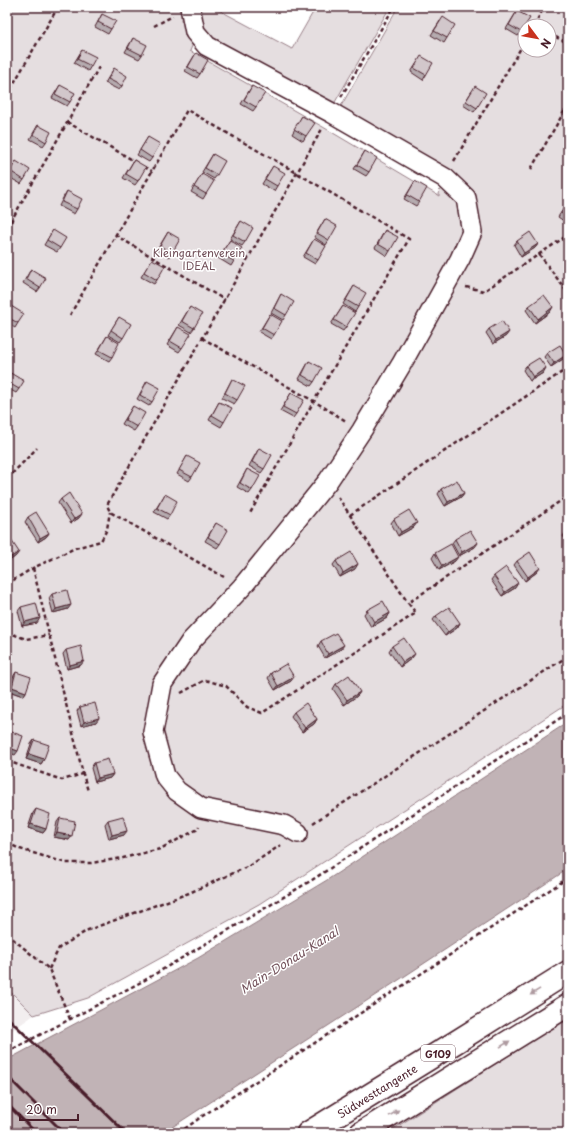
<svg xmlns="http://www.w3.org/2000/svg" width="575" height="1140" font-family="'Playpen Sans',sans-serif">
	<rect width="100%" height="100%" fill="#fff"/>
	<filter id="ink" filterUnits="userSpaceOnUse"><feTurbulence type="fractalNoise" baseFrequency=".025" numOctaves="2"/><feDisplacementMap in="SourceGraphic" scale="8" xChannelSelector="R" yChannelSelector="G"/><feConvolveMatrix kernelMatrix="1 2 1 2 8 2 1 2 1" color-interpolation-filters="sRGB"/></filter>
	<g filter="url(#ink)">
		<!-- built -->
		<polygon fill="#f2eeef" points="7,990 34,1015 7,1034"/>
		<!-- green -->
		<g fill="#e5dee0" stroke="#987e86" fill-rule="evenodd">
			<path d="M 7,7 L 182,7 L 181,20 L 194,41 L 190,51 L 323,127 L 439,196 L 441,173 L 337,113 L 398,7 L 568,7 L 568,703 L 259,904 L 88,998 L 34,1015 L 7,988 ZM 525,26 L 549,26 L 549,50 L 525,50 Z"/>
			<polygon points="196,7 218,7 217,9 292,49 316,7 390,7 331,109 206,37"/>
			<polygon points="568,1018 568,1133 387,1133"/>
		</g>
		<!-- water -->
		<polygon fill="#c1b3b6" stroke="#91787e" points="568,722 568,869 405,976 163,1133 7,1133 7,1060 198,958 327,880"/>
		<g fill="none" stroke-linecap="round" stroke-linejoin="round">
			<!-- minor casing -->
			<g stroke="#4a1f2b" stroke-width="22">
				<polyline id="minor" points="190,7 195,32 207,46 332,113 445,178 466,198 472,232 460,259 401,365 362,430 328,481 242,587 191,641 162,684 153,732 165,776 177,791 201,808 284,825 298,833"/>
			</g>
			<!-- highway casing -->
			<g stroke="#4a1f2b" stroke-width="25">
				<g id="highway">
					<path id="s1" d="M 308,1133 L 456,1042 L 568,972"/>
					<polyline points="361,1133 568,1005"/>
				</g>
			</g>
			<!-- path -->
			<g stroke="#4a1f2b" stroke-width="2.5" stroke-dasharray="4 3" stroke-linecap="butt">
				<polyline points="154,26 173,16"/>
				<polyline points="534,26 544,7"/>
				<polyline points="549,34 568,43"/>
				<polyline points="7,95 58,7"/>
				<polyline points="341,97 394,7"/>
				<polyline points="67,122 136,162"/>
				<polyline points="454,161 525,41"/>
				<polyline points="144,167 152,171"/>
				<polyline points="531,169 568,105"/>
				<polyline points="7,228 99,67"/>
				<polyline points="115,235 225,300"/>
				<polyline points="539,254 568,293"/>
				<polyline points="466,287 484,291 568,235"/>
				<polyline points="70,315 187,110 297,173 409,239 314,401 249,515"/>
				<polyline points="202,338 317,403 346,421"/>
				<polyline points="7,479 37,448"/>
				<polyline points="338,497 408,603"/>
				<polyline points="350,515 568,368"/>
				<polyline points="33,568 83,774 88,791"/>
				<polyline points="224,577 110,512 107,505 322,129"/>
				<polyline points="7,584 33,568 75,548 101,541 107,529 110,512"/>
				<polyline points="7,632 26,639 49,635"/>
				<polyline points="181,693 205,680 226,686 247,707 262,713 416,613 408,603 568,496"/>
				<polyline points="7,761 62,780 83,774"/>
				<polyline points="313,823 568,656"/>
				<polyline points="7,843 20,849 66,863 91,863 123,858 160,849 198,829 199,826"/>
				<polyline points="7,934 49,969 70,1019"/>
				<polyline points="49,969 59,948 88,930 189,893 249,866 281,845"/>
				<polyline points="7,1052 145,980 312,880 568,713"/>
				<polyline points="179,1133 201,1117 568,878"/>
			</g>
			<!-- minor -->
			<use href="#minor" stroke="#fff" stroke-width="19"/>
			<!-- highway -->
			<use href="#highway" stroke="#fff" stroke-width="22"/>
			<!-- rail -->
			<g stroke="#4a1f2b" stroke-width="3">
				<polyline points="7,1017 126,1133"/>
				<polyline points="7,1076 64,1133"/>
				<polyline points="7,1104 36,1133"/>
			</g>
		</g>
		<!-- wall -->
		<g fill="#b5abaf" stroke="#4a1f2b">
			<polygon points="517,11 521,32 518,36 506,29"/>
			<polygon points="102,14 111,29 108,34 95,27"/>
			<polygon points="440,21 447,38 444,43 431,35"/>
			<polygon points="133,38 142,55 139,59 125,52"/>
			<polygon points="82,50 91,66 88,71 74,63"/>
			<polygon points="196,53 200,74 197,78 185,71"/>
			<polygon points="419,60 426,75 423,80 411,72"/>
			<polygon points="114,68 122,86 119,90 105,83"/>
			<polygon points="60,85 70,102 67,106 52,98"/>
			<polygon points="252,86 256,107 253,111 241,104"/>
			<polygon points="472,91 477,108 474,112 463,105"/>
			<polygon points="302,116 306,136 303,141 292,134"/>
			<polygon points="38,125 46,142 43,146 30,139"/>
			<polygon points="148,137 152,158 149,162 137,155"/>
			<polygon points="365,151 369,172 366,176 354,169"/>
			<polygon points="213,154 217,175 214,179 202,172"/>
			<polygon points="134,160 138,181 135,185 123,178"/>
			<polygon points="16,161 24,180 21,184 7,176"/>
			<polygon points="273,166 277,186 274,191 262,184"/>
			<polygon points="202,174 206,194 203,199 191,192"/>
			<polygon points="415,181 419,202 416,206 404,199"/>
			<polygon points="67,191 77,209 74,214 59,206 64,196"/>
			<polygon points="568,202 568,224 558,217"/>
			<polygon points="325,219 329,240 326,245 314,237"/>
			<polygon points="241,221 245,242 242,246 230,239"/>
			<polygon points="53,230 60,248 57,252 44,245"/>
			<polygon points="385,230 390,251 387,256 375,248"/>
			<polygon points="168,232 172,253 169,257 157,250"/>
			<polygon points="314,239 318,260 315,264 303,257"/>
			<polygon points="230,240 234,261 231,266 218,258"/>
			<polygon points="517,241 538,244 535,248 521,257 514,245"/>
			<polygon points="152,259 157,280 154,284 141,277"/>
			<polygon points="31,269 40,288 37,292 23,283"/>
			<polygon points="354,286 358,307 355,312 343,304"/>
			<polygon points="281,294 286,315 283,320 271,313"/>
			<polygon points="11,306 18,323 15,328 7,323 7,312"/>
			<polygon points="343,306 346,327 343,331 331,324"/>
			<polygon points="529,306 550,312 535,323 526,310"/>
			<polygon points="190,307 194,328 191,332 179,325"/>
			<polygon points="270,314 274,335 271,339 259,332"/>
			<polygon points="119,317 123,338 120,342 108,335"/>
			<polygon points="178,327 182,348 179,352 167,345"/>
			<polygon points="489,329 506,336 493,344 486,333"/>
			<polygon points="107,336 112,357 109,361 96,354"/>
			<polygon points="547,353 563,359 551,367 544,357"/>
			<polygon points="309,361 314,382 311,386 299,379"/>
			<polygon points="526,366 543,373 530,381 523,370"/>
			<polygon points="7,371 19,389 16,393 7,388"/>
			<polygon points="232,379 237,400 234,404 222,398"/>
			<polygon points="147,381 152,402 149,406 137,399"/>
			<polygon points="291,393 296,414 293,418 280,411"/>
			<polygon points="219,402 224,422 221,427 209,420"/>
			<polygon points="133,406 137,427 134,431 122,424"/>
			<polygon points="259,448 264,469 261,473 249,466"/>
			<polygon points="187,456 192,477 189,481 177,474"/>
			<polygon points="247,469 252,490 249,494 237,487"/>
			<polygon points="441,489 464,493 461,497 445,506 438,494"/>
			<polygon points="165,494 170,515 167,519 154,512"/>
			<polygon points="61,499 79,518 71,523 58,503"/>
			<polygon points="28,517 49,533 46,537 38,542 25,522"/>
			<polygon points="394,519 414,527 398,536 391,523"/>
			<polygon points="216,523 220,544 217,548 205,541"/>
			<polygon points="568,530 568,544 563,536 566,532"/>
			<polygon points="7,534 16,556 8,562 7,560"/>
			<polygon points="455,539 475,547 459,556 452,543"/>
			<polygon points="435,553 455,561 439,570 432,558"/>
			<polygon points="336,561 355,569 340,577 333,565"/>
			<polygon points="517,561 537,572 525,581 514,565"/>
			<polygon points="494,576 515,588 502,596 491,580"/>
			<polygon points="52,594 68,609 53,613 49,598"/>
			<polygon points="21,607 37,623 22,626 18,611"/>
			<polygon points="367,610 390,613 387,618 371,627 364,614"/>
			<polygon points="436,616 460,623 457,628 445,636 433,620"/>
			<polygon points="321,641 341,649 325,658 318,646"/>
			<polygon points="392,646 412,658 400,667 389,651"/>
			<polygon points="66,650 81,665 67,669 63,654"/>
			<polygon points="16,672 26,692 23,696 9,691 13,677"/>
			<polygon points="271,673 291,681 275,690 268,678"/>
			<polygon points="336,684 360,692 357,696 344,705 333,689"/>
			<polygon points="80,707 96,722 81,726 77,711"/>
			<polygon points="294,712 317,719 314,724 302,732 291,716"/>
			<polygon points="34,740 44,759 41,764 26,759 31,744"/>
			<polygon points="94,763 113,774 110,778 95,782 91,768"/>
			<polygon points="36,809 46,829 43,833 28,828 33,813"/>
			<polygon points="60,818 69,840 54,837 57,822"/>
			<polygon points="108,820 124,835 109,839 105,824"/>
		</g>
		<!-- shaded-wall -->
		<g fill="#938b8e" stroke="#4a1f2b">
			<polygon points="538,244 535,248 521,257 524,253"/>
			<polygon points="553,307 550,312 535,323 538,319"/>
			<polygon points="509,332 506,336 493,344 496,340"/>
			<polygon points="566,355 563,359 551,367 554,363"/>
			<polygon points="546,368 543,373 530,381 533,377"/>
			<polygon points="464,493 461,497 445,506 448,502"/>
			<polygon points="82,514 79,518 71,523 74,519"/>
			<polygon points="417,523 414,527 398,536 401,532"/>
			<polygon points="49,533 46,537 38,542 40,538"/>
			<polygon points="478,543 475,547 459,556 462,552"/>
			<polygon points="19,552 16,556 8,562 11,557"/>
			<polygon points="458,557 455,561 439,570 442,566"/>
			<polygon points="358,564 355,569 340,577 343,573"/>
			<polygon points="540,568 537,572 525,581 528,577"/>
			<polygon points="518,583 515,588 502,596 505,592"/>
			<polygon points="71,605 68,609 53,613 56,609"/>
			<polygon points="390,613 387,618 371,627 374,622"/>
			<polygon points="40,618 37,623 22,626 25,622"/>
			<polygon points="460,623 457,628 445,636 448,632"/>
			<polygon points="344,645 341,649 325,658 328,654"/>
			<polygon points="415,654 412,658 400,667 403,662"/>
			<polygon points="84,661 81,665 67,669 70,665"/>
			<polygon points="294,677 291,681 275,690 278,686"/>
			<polygon points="12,687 26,692 23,696 9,691"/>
			<polygon points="360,692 357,696 344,705 347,700"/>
			<polygon points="99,718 96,722 81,726 84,722"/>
			<polygon points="317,719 314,724 302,732 305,728"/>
			<polygon points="7,747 18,751 15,755 7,752"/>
			<polygon points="29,754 44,759 41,764 26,759"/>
			<polygon points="113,774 110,778 95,782 98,778"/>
			<polygon points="31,824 46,829 43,833 28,828"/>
			<polygon points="127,831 124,835 109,839 112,835"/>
			<polygon points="57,833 72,836 69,840 54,837"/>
		</g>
		<!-- building -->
		<g fill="#d2c7cb" stroke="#4a1f2b">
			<polygon points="7,7 10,7 7,13"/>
			<polygon points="517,11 530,18 521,32 509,25"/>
			<polygon points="102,14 116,21 111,29 98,22"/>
			<polygon points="443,17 455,25 447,38 434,31"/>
			<polygon points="133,38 147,45 142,55 128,48"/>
			<polygon points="82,50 96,57 91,66 77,59"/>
			<polygon points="196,53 208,60 200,74 188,67"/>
			<polygon points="421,56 433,63 426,75 414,68"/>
			<polygon points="114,68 127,76 122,86 108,79"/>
			<polygon points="60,85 75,93 70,102 55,94"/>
			<polygon points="252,86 265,93 256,107 244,100"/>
			<polygon points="475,86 486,93 477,108 466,101"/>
			<polygon points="302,116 315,123 306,136 294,129"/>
			<polygon points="38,125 51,132 46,142 33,134"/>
			<polygon points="148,137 160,144 152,158 140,150"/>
			<polygon points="365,151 377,158 369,172 357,165"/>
			<polygon points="213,154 225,161 217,175 205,168"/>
			<polygon points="134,160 146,167 138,181 126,174"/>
			<polygon points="16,161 30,170 24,180 10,171"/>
			<polygon points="273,166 285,173 277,186 265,179"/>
			<polygon points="202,174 214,181 206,194 194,187"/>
			<polygon points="415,181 427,188 419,202 407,195"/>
			<polygon points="67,191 82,199 77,209 62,202"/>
			<polygon points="568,202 568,218 561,213"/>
			<polygon points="7,203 10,205 7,210"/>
			<polygon points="325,219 337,226 329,240 317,233"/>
			<polygon points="241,221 253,228 245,242 233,235"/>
			<polygon points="53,230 66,238 60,248 47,240"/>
			<polygon points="385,230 398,237 390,251 378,244"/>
			<polygon points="168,232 180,239 172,253 160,246"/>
			<polygon points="530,232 538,244 524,253 517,241"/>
			<polygon points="314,239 326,246 318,260 306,253"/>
			<polygon points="230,240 242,248 234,261 221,254"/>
			<polygon points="152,259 165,266 157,280 144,272"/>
			<polygon points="31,269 46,278 40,288 26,279"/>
			<polygon points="354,286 366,293 358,307 346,300"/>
			<polygon points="281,294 294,302 286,315 274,308"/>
			<polygon points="544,295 553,307 538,319 529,306"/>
			<polygon points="11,306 24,314 18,323 7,317 7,313"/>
			<polygon points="343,306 355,313 346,327 334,320"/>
			<polygon points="190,307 202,314 194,328 182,321"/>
			<polygon points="270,314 282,321 274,335 262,328"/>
			<polygon points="119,317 131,324 123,338 111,330"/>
			<polygon points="502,321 509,332 496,340 489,329"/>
			<polygon points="178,327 191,334 182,348 170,341"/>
			<polygon points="107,336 119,343 112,357 99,350"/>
			<polygon points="560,345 566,355 554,363 547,353"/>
			<polygon points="539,358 546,368 533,377 526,366"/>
			<polygon points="309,361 322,368 314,382 302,375"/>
			<polygon points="7,371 24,381 19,389 7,382"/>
			<polygon points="232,379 245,386 237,400 225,393"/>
			<polygon points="147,381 160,388 152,402 140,395"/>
			<polygon points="291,393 304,400 296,414 283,407"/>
			<polygon points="219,402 232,408 224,422 212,415"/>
			<polygon points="133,406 145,413 137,427 125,420"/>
			<polygon points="259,448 272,455 264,469 252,462"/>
			<polygon points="187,456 200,463 192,477 179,470"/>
			<polygon points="247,469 260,476 252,490 240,483"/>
			<polygon points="457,480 464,493 448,502 441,489"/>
			<polygon points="69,493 82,514 74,519 61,499"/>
			<polygon points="165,494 177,501 170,515 157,508"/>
			<polygon points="409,510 417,523 401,532 394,519"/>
			<polygon points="36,512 49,533 40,538 28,517"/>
			<polygon points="216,523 228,530 220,544 208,537"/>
			<polygon points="470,530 478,543 462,552 455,539"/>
			<polygon points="568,530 568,535 566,532"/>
			<polygon points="7,534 19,552 11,557 7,551"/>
			<polygon points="451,544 458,557 442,566 435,553"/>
			<polygon points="351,552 358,564 343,573 336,561"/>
			<polygon points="530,552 540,568 528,577 517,561"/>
			<polygon points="506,567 518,583 505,592 494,576"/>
			<polygon points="67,590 71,605 56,609 52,594"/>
			<polygon points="383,601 390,613 374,622 367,610"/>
			<polygon points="36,603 40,618 25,622 21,607"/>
			<polygon points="449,607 460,623 448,632 436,616"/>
			<polygon points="336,633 344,645 328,654 321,641"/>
			<polygon points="404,638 415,654 403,662 392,646"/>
			<polygon points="81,646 84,661 70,665 66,650"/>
			<polygon points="286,664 294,677 278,686 271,673"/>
			<polygon points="16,672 31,677 26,692 12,687"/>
			<polygon points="349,675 360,692 347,700 336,684"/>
			<polygon points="95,703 99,718 84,722 80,707"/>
			<polygon points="306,703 317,719 305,728 294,712"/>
			<polygon points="9,731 23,736 18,751 7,747 7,737"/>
			<polygon points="34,740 49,745 44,759 29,754"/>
			<polygon points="108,759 113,774 98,778 94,763"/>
			<polygon points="36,809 50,814 46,829 31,824"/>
			<polygon points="123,816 127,831 112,835 108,820"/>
			<polygon points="60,818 75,821 72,836 57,833"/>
		</g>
		<!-- one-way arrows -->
		<defs><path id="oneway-solid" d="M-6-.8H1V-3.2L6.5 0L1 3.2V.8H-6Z"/></defs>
		<g fill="#ae9aa0">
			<use href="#oneway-solid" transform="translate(535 992) rotate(148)"/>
			<use href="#oneway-solid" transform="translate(505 1044) rotate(-32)"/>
			<use href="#oneway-solid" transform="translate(394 1113) rotate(-32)"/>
		</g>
	</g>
	<g text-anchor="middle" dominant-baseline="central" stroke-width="3" stroke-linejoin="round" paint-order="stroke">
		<!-- shield labels -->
		<rect fill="#fff" stroke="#80626b" stroke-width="1" x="421" y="1045" width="34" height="16" rx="3"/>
		<g font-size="10" font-weight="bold" fill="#4a1f2b">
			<text x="438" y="1053">G109</text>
		</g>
		<!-- park labels -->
		<g font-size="11" fill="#714f58" stroke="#fff">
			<text x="199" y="252">Kleingartenverein<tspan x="199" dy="13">IDEAL</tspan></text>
		</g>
		<!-- street labels -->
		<g font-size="11" fill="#4a1f2b" stroke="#fff">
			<text stroke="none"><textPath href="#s1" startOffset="81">Südwesttangente</textPath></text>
		</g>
		<!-- water labels -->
		<g font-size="12" font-style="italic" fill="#74535c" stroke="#fff">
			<text transform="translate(289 960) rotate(-32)">Main-Donau-Kanal</text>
		</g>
	</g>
	<!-- margin -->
	<rect width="575" height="1140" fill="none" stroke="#fff" stroke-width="24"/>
	<rect x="12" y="12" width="551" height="1116" fill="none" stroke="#4a1f2b" stroke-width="1.5" filter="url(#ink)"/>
	<!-- north arrow -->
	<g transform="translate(537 38) rotate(122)"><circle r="19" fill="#ffffff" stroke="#b7a5aa"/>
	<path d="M0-3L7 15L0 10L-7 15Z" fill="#c8321e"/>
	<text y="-6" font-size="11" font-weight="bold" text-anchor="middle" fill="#4a1f2b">N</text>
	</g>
	<!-- scale -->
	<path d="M20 1114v6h58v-6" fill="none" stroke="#4a1f2b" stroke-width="2"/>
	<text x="26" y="1114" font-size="12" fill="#4a1f2b" stroke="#ffffff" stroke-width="3" paint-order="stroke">20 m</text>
</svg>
